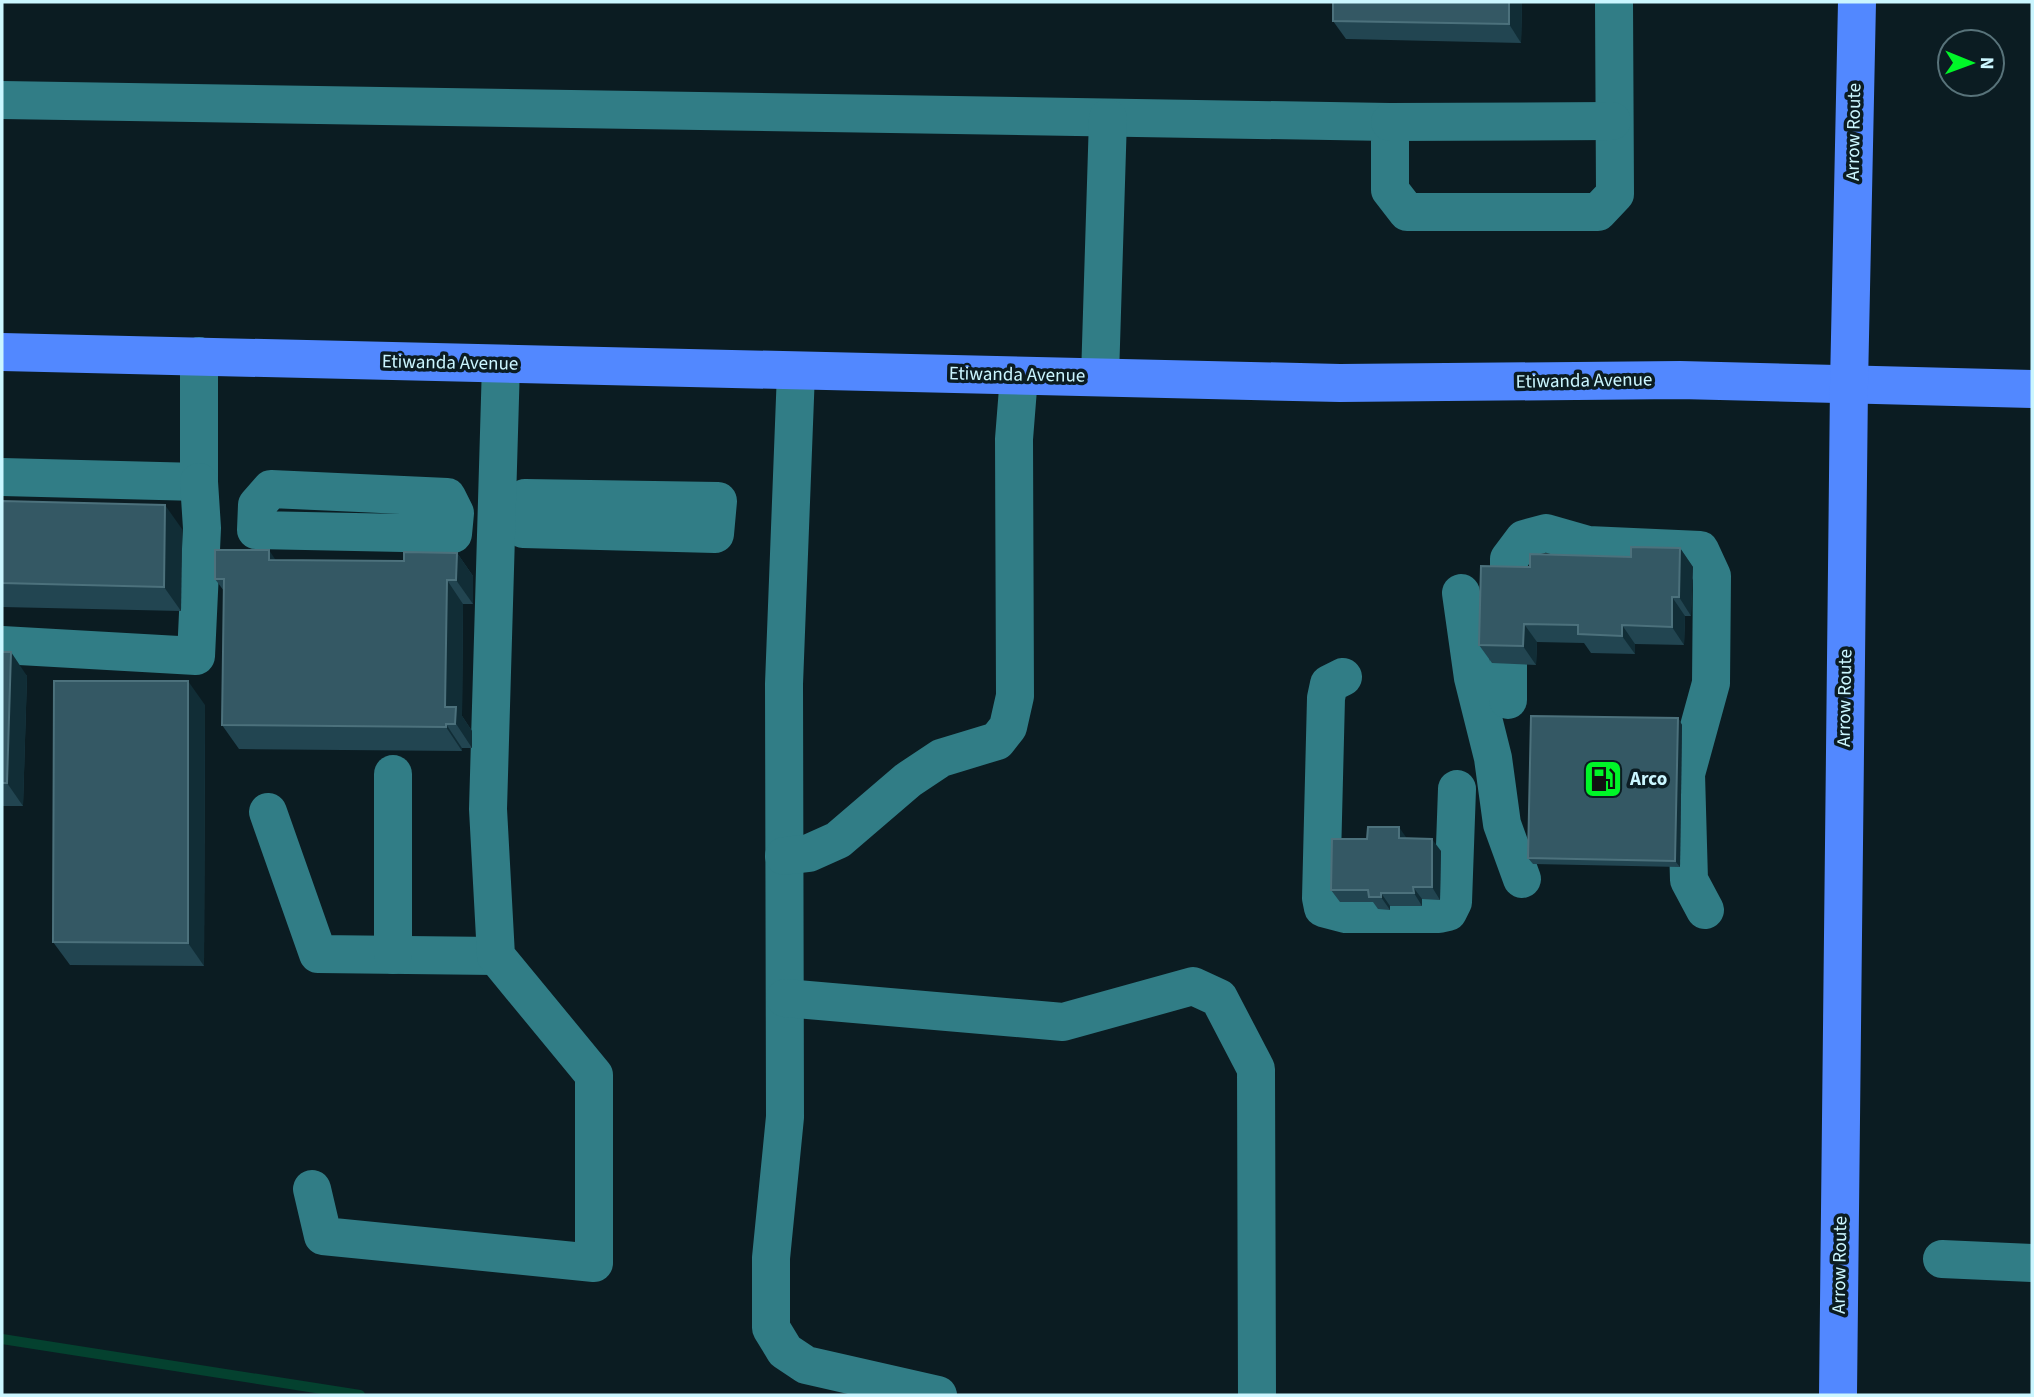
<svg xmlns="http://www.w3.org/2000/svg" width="2034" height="1397" font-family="'Source Sans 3',sans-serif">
	<rect width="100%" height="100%" fill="#0b1c22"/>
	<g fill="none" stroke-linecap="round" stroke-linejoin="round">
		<!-- stream -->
		<polyline stroke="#04412f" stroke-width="10" points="2,1339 360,1395"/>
		<!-- minor -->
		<g stroke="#317d86" stroke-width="38">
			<polyline points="2,100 1390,122 1390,190 1407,212 1598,212 1615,194 1614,2"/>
			<polyline points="1390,122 1612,121"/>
			<polyline points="796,372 784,684 785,1117 771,1258 771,1328 785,1351 806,1365 938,1395"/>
			<polyline points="1100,377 1108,118"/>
			<polyline points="2,477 199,482 199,356"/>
			<polygon points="271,489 447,497 455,513 453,534 256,530 257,505"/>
			<polygon points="525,498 718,501 715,534 523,529"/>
			<polyline points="1509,584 1509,559 1524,539 1546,533 1588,545 1700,550 1712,576 1711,683 1686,774 1689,880 1705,910"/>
			<polyline points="1461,593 1473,678 1493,758 1502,824 1522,879"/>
			<polyline points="2,645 196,656 202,528 199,482"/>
			<polyline points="1508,664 1508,700"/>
			<polyline points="1343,677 1329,684 1326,698 1321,898 1323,908 1346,914 1439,914 1448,912 1453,902 1457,789"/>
			<polyline points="268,812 318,954 496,956"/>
			<polyline points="784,856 809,853 838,840 908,780 941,758 997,741 1008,727 1015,696 1014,439 1019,376"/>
			<polyline points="393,955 393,774"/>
			<polyline points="785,998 1063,1022 1193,986 1219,998 1256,1069 1257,1395"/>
			<polyline points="312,1189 323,1236 594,1263 594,1075 496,956 488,809 501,364"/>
			<polyline points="1942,1259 2032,1263"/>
		</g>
		<!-- major -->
		<g stroke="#5288ff" stroke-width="38">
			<polyline points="2,352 1340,383 1680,380 2032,389"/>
			<polyline points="1838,1395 1849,385 1857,2"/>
		</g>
	</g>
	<!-- wall -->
	<g fill="#224551">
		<polygon points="1522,2 1521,43 1346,39 1333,21"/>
		<polygon points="2,501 182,529 181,611 2,607"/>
		<polygon points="1680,548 1693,567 1691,616 1685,616 1684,645 1635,644 1635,654 1591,653 1584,643 1537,642 1536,665 1492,663 1479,645 1530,567 1631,557"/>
		<polygon points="457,553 473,576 473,604 463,604 462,716 472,731 472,748 462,748 462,751 239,749 222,725 224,591 215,579 276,560 404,561"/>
		<polygon points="2,652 27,676 23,806 2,806"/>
		<polygon points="205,705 204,966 70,965 53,942"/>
		<polygon points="1678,718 1682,725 1680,867 1533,864 1528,858"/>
		<polygon points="1407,839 1441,851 1440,900 1422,899 1422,906 1390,906 1390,910 1378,909 1373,902 1340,902 1331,890"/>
	</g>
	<!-- shaded-wall -->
	<g fill="#112d36">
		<polygon points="1509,2 1522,2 1521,43 1509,24"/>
		<polygon points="165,505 182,529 181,611 164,587"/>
		<polygon points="1680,548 1693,567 1691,616 1679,597"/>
		<polygon points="269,550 285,574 269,560"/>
		<polygon points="457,553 473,576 473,604 456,580"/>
		<polygon points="447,580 463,604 462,716 472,731 472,748 445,707"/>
		<polygon points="1672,597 1685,616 1684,645 1672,627"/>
		<polygon points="1524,624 1537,642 1536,665 1523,646"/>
		<polygon points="1622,625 1635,644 1635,654 1622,636"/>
		<polygon points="11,652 27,676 23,806 7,783"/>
		<polygon points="188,681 205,705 204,966 188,943"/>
		<polygon points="1678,718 1682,725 1680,867 1675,861"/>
		<polygon points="446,724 462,748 462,751 446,727"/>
		<polygon points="1399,827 1408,840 1399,838"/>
		<polygon points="1432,839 1441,851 1440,900 1432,887"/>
		<polygon points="1413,887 1422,899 1422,906 1414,893"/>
		<polygon points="1381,893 1390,906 1390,910 1381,897"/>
	</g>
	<!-- building -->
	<g fill="#345864" stroke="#4c717c" stroke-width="2">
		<polygon points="1333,2 1509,2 1509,24 1333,21"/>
		<polygon points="2,501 165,505 164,587 2,583"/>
		<polygon points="1631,547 1680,548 1679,597 1672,597 1672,627 1622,625 1622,636 1578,634 1578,625 1524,624 1523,646 1479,645 1481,566 1530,567 1530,554 1631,557"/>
		<polygon points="215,550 269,550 269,560 404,561 404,552 457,553 456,580 447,580 445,707 456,707 455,724 446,724 446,727 222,725 224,579 215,579"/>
		<polygon points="2,652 11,652 7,783 2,783"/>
		<polygon points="54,681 188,681 188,943 53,942"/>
		<polygon points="1531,716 1678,718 1675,861 1528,858"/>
		<polygon points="1368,827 1399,827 1399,838 1432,839 1432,887 1413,887 1414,893 1381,893 1381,897 1369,897 1368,890 1331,890 1332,839 1367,839"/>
	</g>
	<!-- icons -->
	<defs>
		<g id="fuel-square" transform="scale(2.0125)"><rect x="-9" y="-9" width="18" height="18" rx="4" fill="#00f628" stroke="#0b1c22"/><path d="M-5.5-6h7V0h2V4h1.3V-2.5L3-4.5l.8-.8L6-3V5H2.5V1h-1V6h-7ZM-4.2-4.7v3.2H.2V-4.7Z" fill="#111"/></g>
	</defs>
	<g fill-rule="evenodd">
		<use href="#fuel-square" x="1603" y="779"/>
	</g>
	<g text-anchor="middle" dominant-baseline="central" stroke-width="7" stroke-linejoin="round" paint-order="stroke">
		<!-- street labels -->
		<g font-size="19" fill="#cbf6ff" stroke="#0b1c22">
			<text transform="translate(1854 132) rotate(-89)">Arrow Route</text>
			<text transform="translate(450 363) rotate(1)">Etiwanda Avenue</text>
			<text transform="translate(1017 375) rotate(1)">Etiwanda Avenue</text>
			<text transform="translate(1584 381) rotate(-1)">Etiwanda Avenue</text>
			<text transform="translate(1845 698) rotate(-89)">Arrow Route</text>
			<text transform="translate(1840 1265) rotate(-89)">Arrow Route</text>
		</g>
		<!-- poi labels -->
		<g font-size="19" font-weight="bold" fill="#cbf6ff" stroke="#0b1c22" text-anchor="start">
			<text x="1630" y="779">Arco</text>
		</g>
	</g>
	<!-- border -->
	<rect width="2034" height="1397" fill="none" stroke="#cbf6ff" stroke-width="7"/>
	<!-- north arrow -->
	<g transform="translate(1971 63) rotate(91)"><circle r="33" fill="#0b1c22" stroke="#58737a" stroke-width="2"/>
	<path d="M0-5L12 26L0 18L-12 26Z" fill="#00f628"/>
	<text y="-10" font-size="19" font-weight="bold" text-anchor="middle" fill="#cbf6ff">N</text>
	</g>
</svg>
